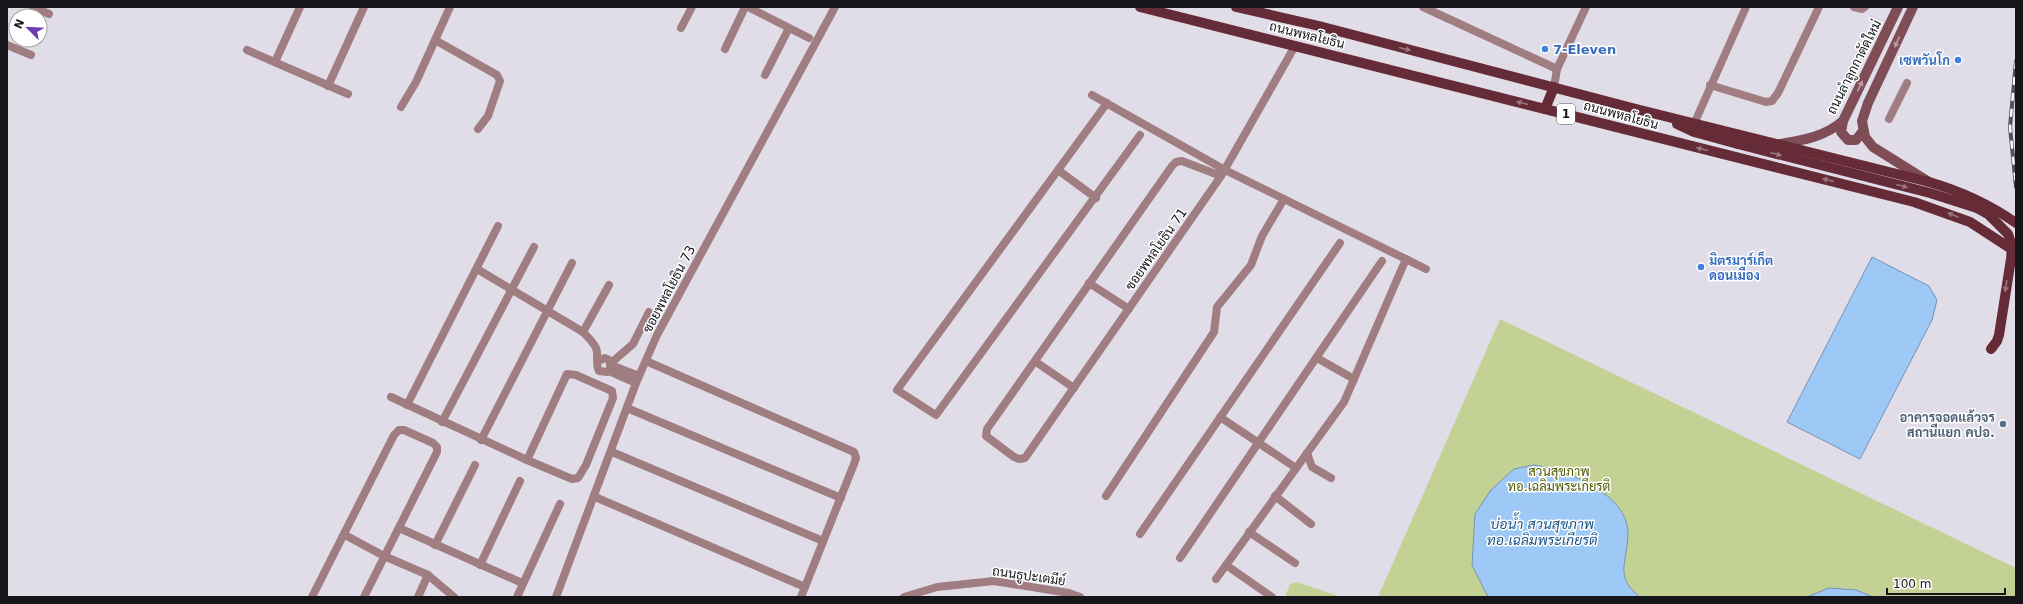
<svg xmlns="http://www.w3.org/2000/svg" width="2023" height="604" font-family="'DejaVu Sans',Sarabun,sans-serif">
	<rect width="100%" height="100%" fill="#e0dde8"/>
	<!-- green -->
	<g fill="#c4d195">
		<polygon points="1500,319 2016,568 2016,597 1378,597"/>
		<polygon points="1297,582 1341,597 1285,597 1290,584"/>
	</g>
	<!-- water -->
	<g fill="#9ec9f6" stroke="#7593b4">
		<polygon points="1872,257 1929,286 1937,300 1932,320 1860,459 1787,422"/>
		<path d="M 1534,465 C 1566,469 1628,494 1628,533 C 1628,562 1613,576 1640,597 L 1488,597 L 1472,565 L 1475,514 L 1491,490 L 1514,469 Z"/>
		<polygon points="1829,588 1856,590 1873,597 1807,597"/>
	</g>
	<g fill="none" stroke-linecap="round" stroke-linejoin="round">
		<!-- street -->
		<g stroke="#a07d81" stroke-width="8">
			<polyline points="33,7 49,14"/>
			<polyline points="748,7 809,38"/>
			<polyline points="1423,7 1557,69"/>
			<polyline points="1854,7 1862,9 1865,7"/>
			<polyline points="681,28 692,7"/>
			<polyline points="435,40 497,75 500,81 488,116 478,129"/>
			<polyline points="7,45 31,55"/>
			<polyline points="725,49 745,7"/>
			<polyline points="247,50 348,94"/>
			<polyline points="275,62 300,7"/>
			<polyline points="765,75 789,28"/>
			<polyline points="1710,85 1766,102 1772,101 1778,93 1819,7"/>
			<polyline points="328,86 364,7"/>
			<polyline points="1554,87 1557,69 1586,7"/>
			<polyline points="1092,95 1225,170 1426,269"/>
			<polyline points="1107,103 897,390 936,415 1140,135"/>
			<polyline points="401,107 416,82 450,7"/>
			<polyline points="1889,119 1907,83"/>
			<polyline points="1694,124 1746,7"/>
			<polyline points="1058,170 1096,198"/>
			<polyline points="1221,176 1182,161 1176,162 1172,166 987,429 986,436 1014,457 1019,459 1025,458 1221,176 1295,46"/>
			<path d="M 477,269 L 583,332 C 587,336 593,342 596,348 C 599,355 595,364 599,371 L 607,372 L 611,368 L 609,360 L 605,358 L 598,361"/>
			<polyline points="1089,283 1129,309"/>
			<polyline points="583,332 609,285"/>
			<polyline points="1317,358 1354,379"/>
			<polyline points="646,361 854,452 856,458 854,464 801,597"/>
			<polyline points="1036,362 1074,388"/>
			<polyline points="611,363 633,344 649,312"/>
			<polyline points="611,365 639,376"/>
			<polyline points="609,371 636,383"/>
			<polyline points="391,397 527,460 572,479 578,478 586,465 613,398 612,391 576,375 567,374 527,460"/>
			<polyline points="407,405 498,226"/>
			<polyline points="627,408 841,498"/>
			<polyline points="1220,417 1296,468"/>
			<polyline points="442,422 534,247"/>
			<polyline points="481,440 572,263"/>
			<polyline points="612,452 823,541"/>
			<polyline points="1307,453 1312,467 1331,478"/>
			<polyline points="1106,496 1214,332 1217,307 1251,265 1262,236 1284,199"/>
			<polyline points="1275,496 1311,524"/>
			<polyline points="595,497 805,587"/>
			<polyline points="399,528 522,583"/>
			<polyline points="1249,532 1295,563"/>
			<polyline points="1140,534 1340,243"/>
			<polyline points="345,535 384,556 428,575 454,597"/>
			<polyline points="435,545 475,465"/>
			<polyline points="1180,558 1382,261"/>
			<polyline points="480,565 520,481"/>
			<polyline points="1226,565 1272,597"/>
			<polyline points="1216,579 1344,402 1406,259"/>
			<polyline points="312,597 394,435 399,430 404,430 433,443 437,447 437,452 364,597"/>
			<polyline points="418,597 428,575"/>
			<polyline points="517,597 560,504"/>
			<polyline points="556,597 636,383 657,335 835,7"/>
			<polyline points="904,597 937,587 994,581 1069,593 1080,597"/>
		</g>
		<!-- secondary -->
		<g stroke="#7f4d56" stroke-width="10">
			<polyline points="1913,7 1868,103 1862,121 1865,137 1873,147 1929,182"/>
			<polyline points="1843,121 1841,132 1848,140 1856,140 1863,131"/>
			<path d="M 1780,144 C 1804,140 1824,137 1843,121 L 1898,7"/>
		</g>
		<!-- primary -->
		<g stroke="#652b37" stroke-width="10">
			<polyline points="1140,7 1914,202 1970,222 2016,252"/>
			<path d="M 1236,7 L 1319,26 L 1636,109 L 1929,182 C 1960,191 1989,204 2016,223"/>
			<polyline points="1545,109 1554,87"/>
			<polyline points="1677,124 1694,132 1738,144"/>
		</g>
		<!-- rail casing -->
		<g stroke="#545258" stroke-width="4">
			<polyline id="rail" points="2016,61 2010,127 2016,187"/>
		</g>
		<!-- rail -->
		<use href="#rail" stroke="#fff" stroke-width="2.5" stroke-dasharray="8" stroke-linecap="butt"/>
		<!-- primary-bridge -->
		<polyline stroke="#652b37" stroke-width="10" points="1738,144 1930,193 1977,208 1988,214 2008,234 2012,246 2011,259 1999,335 1997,341 1991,349"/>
	</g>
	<!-- one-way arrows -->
	<defs><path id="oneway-solid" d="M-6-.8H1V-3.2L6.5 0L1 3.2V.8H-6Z"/></defs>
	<g fill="#b99da2">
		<use href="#oneway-solid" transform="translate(1897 42) rotate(115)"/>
		<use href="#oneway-solid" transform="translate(1860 86) rotate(-64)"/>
	</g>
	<g fill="#9b757d">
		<use href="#oneway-solid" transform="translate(1405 49) rotate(14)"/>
		<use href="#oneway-solid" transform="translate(1522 103) rotate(-166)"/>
		<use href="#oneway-solid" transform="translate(1702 149) rotate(-166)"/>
		<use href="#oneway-solid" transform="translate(1776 154) rotate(15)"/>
		<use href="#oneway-solid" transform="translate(1828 180) rotate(-166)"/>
		<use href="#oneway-solid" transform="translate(1902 186) rotate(14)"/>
		<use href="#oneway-solid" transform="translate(1953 215) rotate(-157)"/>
		<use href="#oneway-solid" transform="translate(2006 286) rotate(99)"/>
	</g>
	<!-- markers -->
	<g fill="#3f7fe0" stroke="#fff" stroke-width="1.5">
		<circle cx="1545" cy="49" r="4"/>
		<circle cx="1958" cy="60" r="4"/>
		<circle cx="1701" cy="267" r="4"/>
	</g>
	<circle fill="#5c6f8a" stroke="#fff" stroke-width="1.5" cx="2003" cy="424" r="4"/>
	<g text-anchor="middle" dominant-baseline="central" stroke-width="3" stroke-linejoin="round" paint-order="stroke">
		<!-- shield labels -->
		<rect fill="#fff" stroke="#5c5b5e" stroke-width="1" x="1557" y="104" width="18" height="20" rx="3"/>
		<g font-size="12" font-weight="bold" fill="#161519">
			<text x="1566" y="114">1</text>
		</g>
		<!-- street labels -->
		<g font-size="13" fill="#161519" stroke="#fff">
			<text transform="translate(1307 35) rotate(14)">ถนนพหลโยธิน</text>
			<text transform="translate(1854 67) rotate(-63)">ถนนลำลูกกาตัดใหม่</text>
			<text transform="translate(1621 115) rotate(15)">ถนนพหลโยธิน</text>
			<text transform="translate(1156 249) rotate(-55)">ซอยพหลโยธิน 71</text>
			<text transform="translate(669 289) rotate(-62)">ซอยพหลโยธิน 73</text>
			<text transform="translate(1029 576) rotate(8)">ถนนธูปะเตมีย์</text>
		</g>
		<!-- shop labels -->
		<g font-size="13" font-weight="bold" fill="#366cbe" stroke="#fff" text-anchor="start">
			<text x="1553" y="49">7-Eleven</text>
			<text x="1950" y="60" text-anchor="end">เซพวันโก</text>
			<text x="1709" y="260">มิตรมาร์เก็ต<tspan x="1709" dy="15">ดอนเมือง</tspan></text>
		</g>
		<!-- service labels -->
		<g font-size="13" font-weight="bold" fill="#4e5e75" stroke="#fff" text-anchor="end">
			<text x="1995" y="417">อาคารจอดแล้วจร<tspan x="1995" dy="15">สถานีแยก คปอ.</tspan></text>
		</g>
		<!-- park labels -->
		<g font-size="13" fill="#515d03" stroke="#fff">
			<text x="1559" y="471">สวนสุขภาพ<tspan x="1559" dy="15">ทอ.เฉลิมพระเกียรติ</tspan></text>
		</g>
		<!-- water labels -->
		<g font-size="14" font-style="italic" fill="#1c5488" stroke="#fff">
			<text x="1542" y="524">บ่อน้ำ สวนสุขภาพ<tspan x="1542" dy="16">ทอ.เฉลิมพระเกียรติ</tspan></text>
		</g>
	</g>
	<!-- border -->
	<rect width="2023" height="604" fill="none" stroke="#161519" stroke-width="16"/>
	<!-- north arrow -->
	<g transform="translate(28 28) rotate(294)"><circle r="19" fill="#ffffff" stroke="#a2a1a3"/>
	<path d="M0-3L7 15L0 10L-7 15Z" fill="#6c3bb2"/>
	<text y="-6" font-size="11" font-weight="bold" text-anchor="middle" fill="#161519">N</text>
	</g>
	<!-- scale -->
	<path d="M1887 588v6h118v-6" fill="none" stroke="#161519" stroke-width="2"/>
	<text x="1893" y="588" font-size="12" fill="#161519" stroke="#ffffff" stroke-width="3" paint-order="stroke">100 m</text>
</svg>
